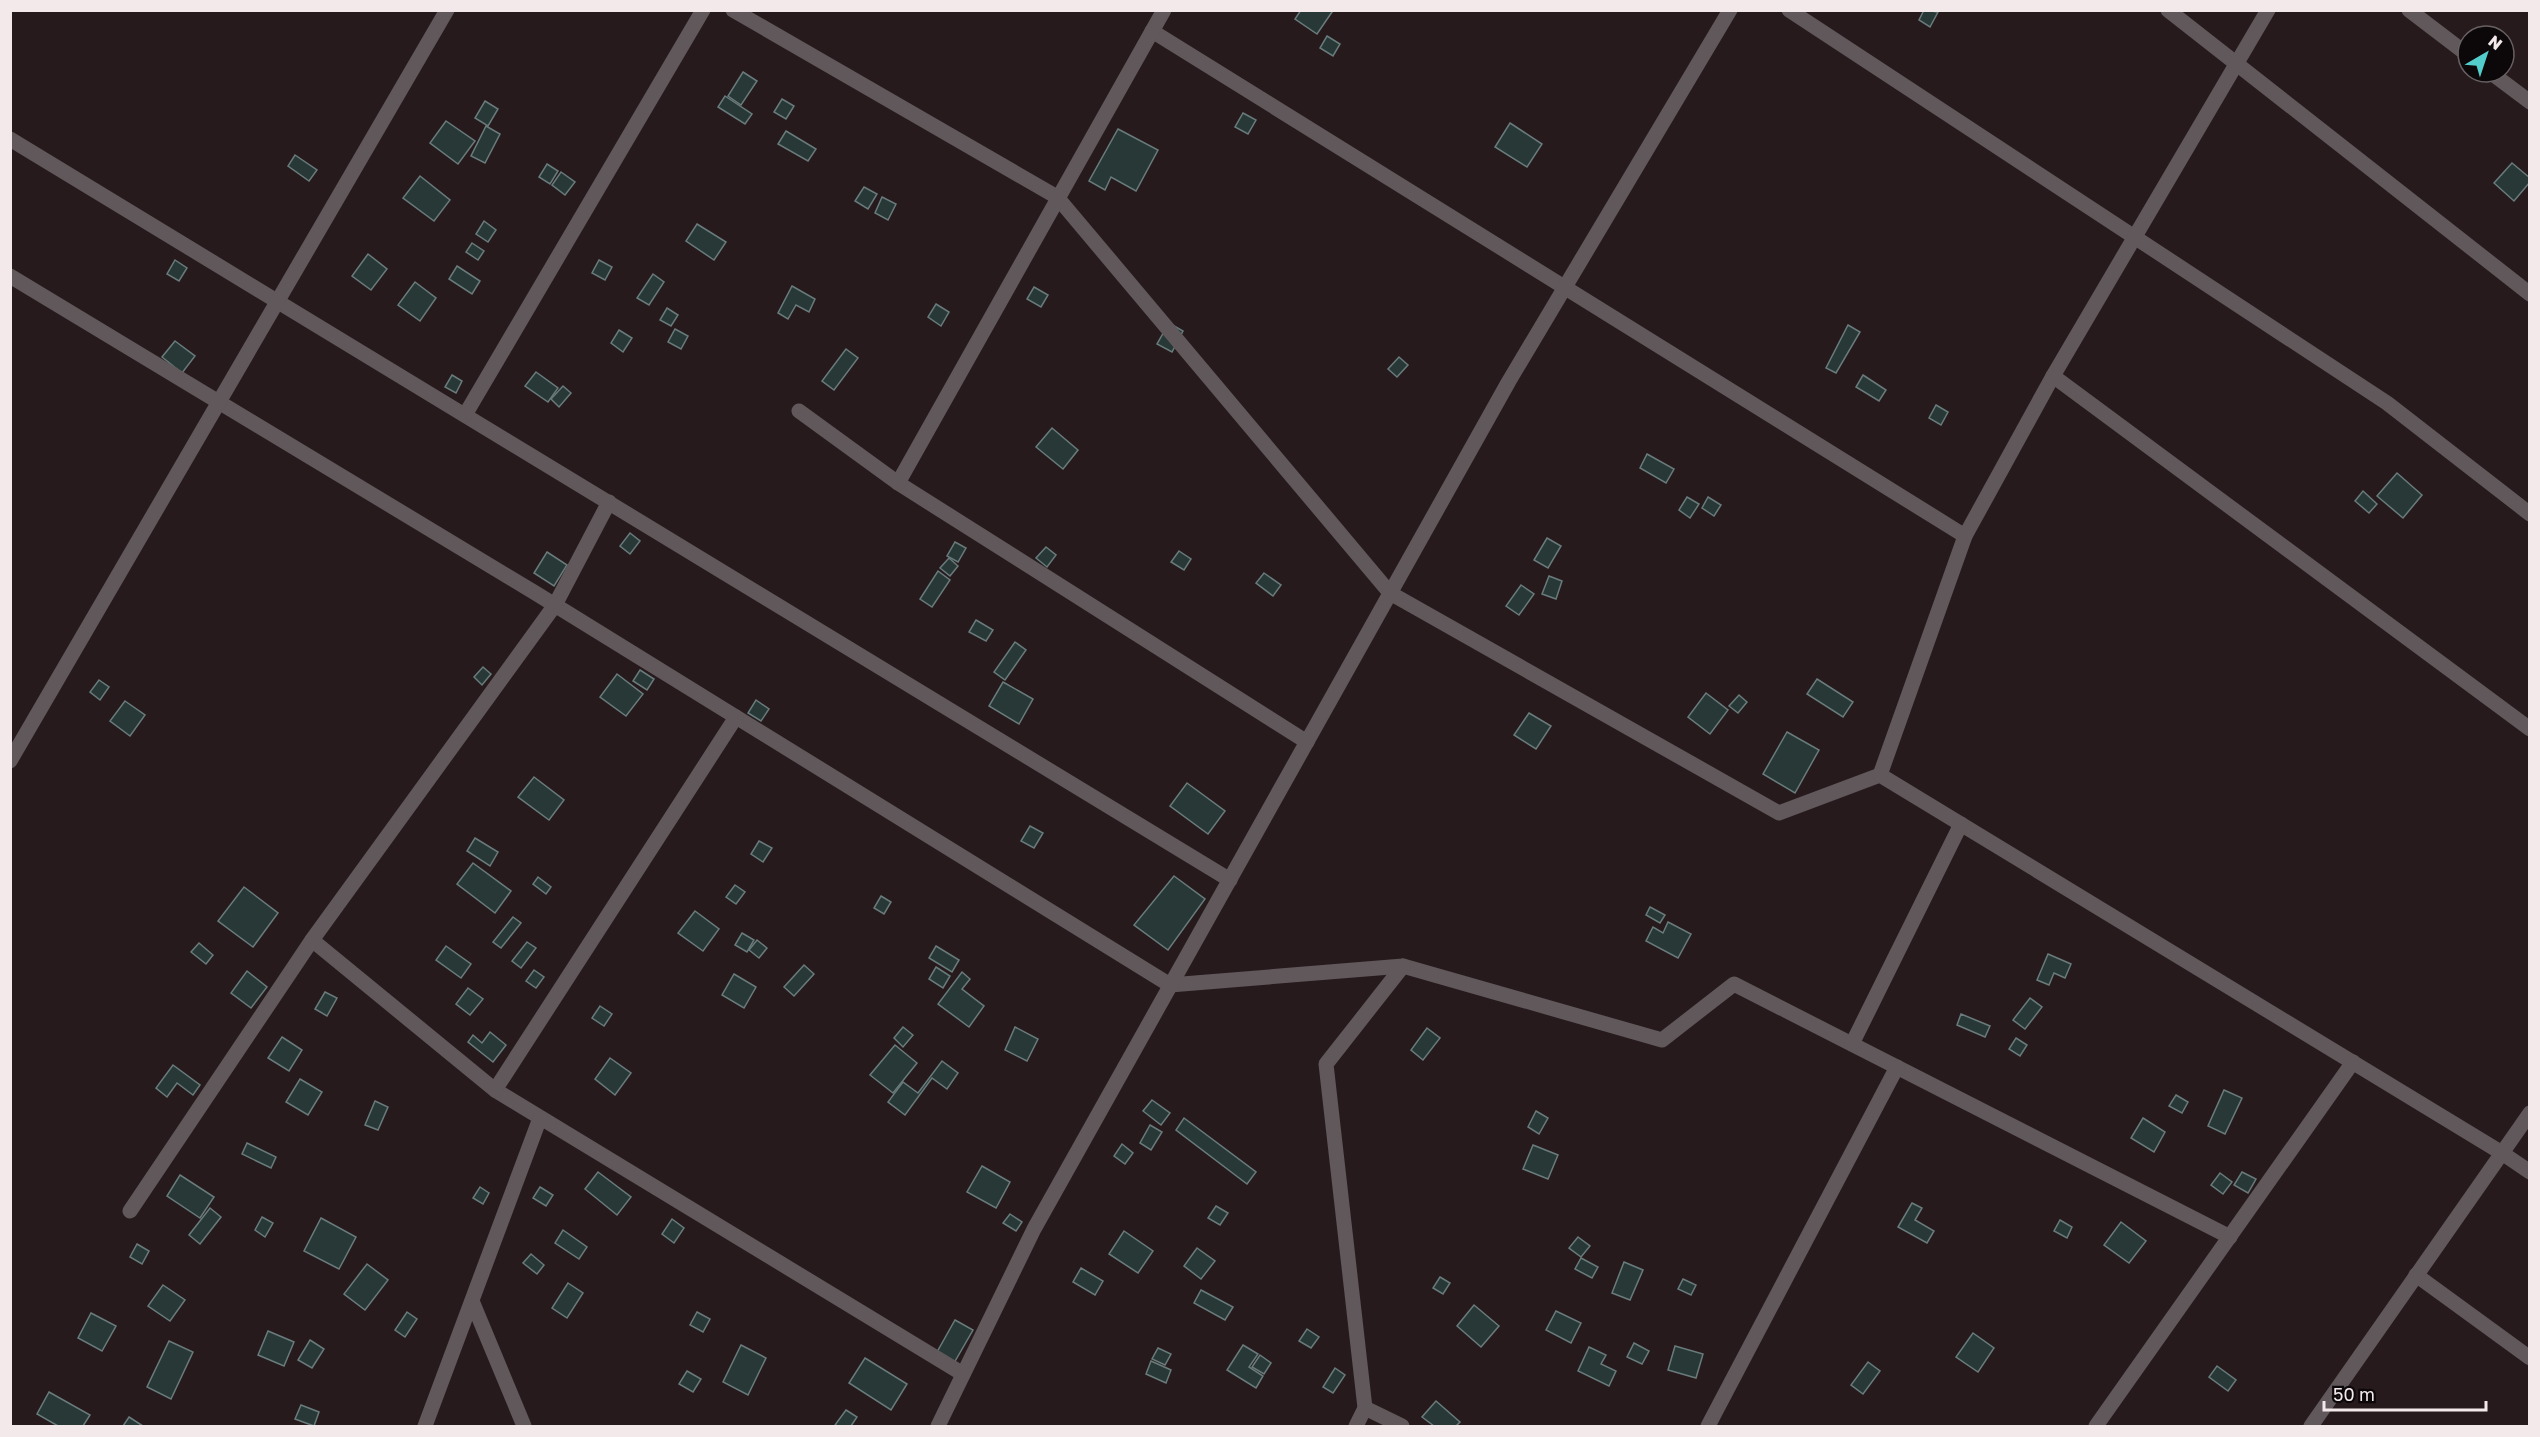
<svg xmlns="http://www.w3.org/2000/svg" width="2540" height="1437" font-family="'Golos Text',sans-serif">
	<rect width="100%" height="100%" fill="#271a1d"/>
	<!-- building -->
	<g fill="#273837" stroke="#697b7b" stroke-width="1.5">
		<polygon points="1301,10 1330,10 1332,12 1317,34 1295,19"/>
		<polygon points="1924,10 1938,12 1930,27 1919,20"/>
		<polygon points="1327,36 1340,44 1333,56 1320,48"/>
		<polygon points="743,72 757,81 741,105 728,96"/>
		<polygon points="725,96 752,114 745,124 718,107"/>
		<polygon points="782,99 794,106 786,119 774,112"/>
		<polygon points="485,101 498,109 488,126 475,118"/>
		<polygon points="1243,113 1256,120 1248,134 1235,127"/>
		<polygon points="446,121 475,141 458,164 430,143"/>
		<polygon points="1510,123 1542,144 1527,167 1495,147"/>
		<polygon points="486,126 500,134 485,163 471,156"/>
		<polygon points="1118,129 1158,150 1136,191 1111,177 1105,190 1089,181"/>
		<polygon points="786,131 816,149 808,161 778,144"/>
		<polygon points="295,155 317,170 309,181 288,166"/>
		<polygon points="2512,163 2530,178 2530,182 2514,201 2494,183"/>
		<polygon points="547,164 558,171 550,184 539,177"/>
		<polygon points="561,172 575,182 565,195 552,185"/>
		<polygon points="420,176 450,200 434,221 403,198"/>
		<polygon points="864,187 877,194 868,209 855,201"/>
		<polygon points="882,197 896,204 888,220 875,213"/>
		<polygon points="484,221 496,230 488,242 476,234"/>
		<polygon points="697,224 726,242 714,260 686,241"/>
		<polygon points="472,243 484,251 478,260 466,252"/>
		<polygon points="368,254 387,269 371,290 352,276"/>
		<polygon points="175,260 187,268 179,281 167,274"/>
		<polygon points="599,260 612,267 605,280 592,273"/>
		<polygon points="457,266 480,281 472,294 449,279"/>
		<polygon points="653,274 664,282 649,305 637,298"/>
		<polygon points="415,282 436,298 420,321 398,305"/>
		<polygon points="792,286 815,299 809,312 796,305 788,319 778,313"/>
		<polygon points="1034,287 1048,295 1041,307 1027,299"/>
		<polygon points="936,304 949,312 941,326 928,317"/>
		<polygon points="667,308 678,315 671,326 660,320"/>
		<polygon points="1169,323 1183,331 1172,352 1157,344"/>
		<polygon points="1848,325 1860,332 1836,373 1826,368"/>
		<polygon points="675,329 688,336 681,349 668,342"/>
		<polygon points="619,330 632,338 623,352 611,343"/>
		<polygon points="175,341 195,356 182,373 162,357"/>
		<polygon points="846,349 858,358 834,390 822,381"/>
		<polygon points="1399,357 1408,365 1397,377 1388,369"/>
		<polygon points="536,372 558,388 548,402 525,386"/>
		<polygon points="452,375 462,381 456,393 445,387"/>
		<polygon points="1863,375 1886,390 1879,401 1856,387"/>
		<polygon points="563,386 571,393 559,407 551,399"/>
		<polygon points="1936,405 1948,412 1941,425 1929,418"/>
		<polygon points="1052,428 1078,450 1063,469 1036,447"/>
		<polygon points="1647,454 1674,469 1666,483 1640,468"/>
		<polygon points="2397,473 2422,495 2403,518 2377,496"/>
		<polygon points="2363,491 2377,504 2369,513 2355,501"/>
		<polygon points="1687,497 1699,504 1690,518 1679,510"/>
		<polygon points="1708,497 1721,505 1714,516 1702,508"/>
		<polygon points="630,533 640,541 630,554 620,546"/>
		<polygon points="1547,538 1561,546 1548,568 1534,560"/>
		<polygon points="955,542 966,548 958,562 947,556"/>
		<polygon points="1046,547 1056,555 1047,567 1036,558"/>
		<polygon points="1179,551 1191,559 1184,570 1171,562"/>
		<polygon points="547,552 567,565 554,586 534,573"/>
		<polygon points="949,558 958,566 950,576 940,568"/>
		<polygon points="938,571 950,580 932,607 920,599"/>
		<polygon points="1264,573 1281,585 1273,596 1256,583"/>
		<polygon points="1549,576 1562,581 1556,599 1542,594"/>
		<polygon points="1521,585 1534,594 1519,615 1506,606"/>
		<polygon points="976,620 993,630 986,641 969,632"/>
		<polygon points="1015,642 1026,650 1005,680 994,672"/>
		<polygon points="483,667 491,674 482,685 474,677"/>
		<polygon points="640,670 654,679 647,690 633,681"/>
		<polygon points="617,674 643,694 626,716 600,697"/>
		<polygon points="1817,679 1853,702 1843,717 1807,694"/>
		<polygon points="99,680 109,687 100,700 90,692"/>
		<polygon points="1003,682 1033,699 1019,724 989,706"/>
		<polygon points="1706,693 1728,710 1710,734 1688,717"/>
		<polygon points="1739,695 1747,702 1738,713 1729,706"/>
		<polygon points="756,700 769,709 761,721 748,713"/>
		<polygon points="125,701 145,715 130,736 110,721"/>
		<polygon points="1529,713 1551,726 1536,749 1514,735"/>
		<polygon points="1787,732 1819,750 1795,793 1763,774"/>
		<polygon points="534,777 564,800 549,820 518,797"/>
		<polygon points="1187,783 1225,811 1208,834 1170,806"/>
		<polygon points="1030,826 1043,833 1034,848 1021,841"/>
		<polygon points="475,838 498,852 490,866 467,851"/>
		<polygon points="759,841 772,848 763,862 751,854"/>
		<polygon points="473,863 511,891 495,913 457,884"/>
		<polygon points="1174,876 1205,899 1168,950 1134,925"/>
		<polygon points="538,877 551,887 546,894 533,884"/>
		<polygon points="735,885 745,892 736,904 726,897"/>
		<polygon points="244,887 278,913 253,947 218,921"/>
		<polygon points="881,896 891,902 884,914 874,908"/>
		<polygon points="1650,907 1665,915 1660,923 1646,915"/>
		<polygon points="695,911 719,929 703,951 678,933"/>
		<polygon points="513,917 521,923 501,948 493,942"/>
		<polygon points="1668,922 1691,934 1678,958 1646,941 1653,927 1663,933"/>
		<polygon points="742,933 754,940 747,952 735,945"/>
		<polygon points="757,940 767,948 759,958 749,950"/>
		<polygon points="527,942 536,948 521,968 512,961"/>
		<polygon points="199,943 213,955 206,964 191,952"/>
		<polygon points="446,946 471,964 461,978 436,960"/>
		<polygon points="936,946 959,960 952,972 929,958"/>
		<polygon points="2048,954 2071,964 2065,978 2054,973 2049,985 2037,980"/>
		<polygon points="804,965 814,974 794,996 784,987"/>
		<polygon points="936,967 950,976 943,988 929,979"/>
		<polygon points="534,970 544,977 536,988 526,981"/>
		<polygon points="247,971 267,987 251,1008 231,993"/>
		<polygon points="962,972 970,979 962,989 984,1006 969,1027 938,1004"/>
		<polygon points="734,974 756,987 744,1008 722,995"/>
		<polygon points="468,988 483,999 470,1015 456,1004"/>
		<polygon points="325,992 337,998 327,1016 315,1009"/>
		<polygon points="2030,998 2042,1007 2025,1029 2013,1020"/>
		<polygon points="600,1006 612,1014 604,1026 592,1018"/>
		<polygon points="1961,1014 1990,1026 1985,1037 1957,1025"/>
		<polygon points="903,1027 913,1035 903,1047 894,1038"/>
		<polygon points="1015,1027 1038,1039 1027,1061 1005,1050"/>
		<polygon points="1427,1028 1440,1038 1423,1060 1411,1050"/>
		<polygon points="490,1032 506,1045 493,1062 468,1042 473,1035 482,1043"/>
		<polygon points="282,1037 302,1050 289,1071 268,1058"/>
		<polygon points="2016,1038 2027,1045 2020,1056 2009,1049"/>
		<polygon points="895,1045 917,1063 893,1093 870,1075"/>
		<polygon points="610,1058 631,1073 615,1095 595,1079"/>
		<polygon points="942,1061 958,1073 947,1089 932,1078 905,1115 888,1102 903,1082 918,1093"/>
		<polygon points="173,1065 200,1085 193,1095 177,1083 167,1097 156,1088"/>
		<polygon points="300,1079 322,1092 308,1115 286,1102"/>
		<polygon points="2224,1090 2242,1098 2225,1134 2208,1126"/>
		<polygon points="2176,1095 2188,1102 2182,1113 2169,1106"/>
		<polygon points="1152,1100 1170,1113 1161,1125 1143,1111"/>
		<polygon points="375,1101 388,1107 378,1130 365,1125"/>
		<polygon points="1536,1111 1548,1118 1539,1134 1528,1127"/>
		<polygon points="1184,1118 1256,1172 1247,1184 1176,1130"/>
		<polygon points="2143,1118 2165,1132 2154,1152 2131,1138"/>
		<polygon points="1150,1125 1162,1132 1151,1150 1140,1143"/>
		<polygon points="247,1143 276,1157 271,1168 242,1154"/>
		<polygon points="1122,1144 1133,1153 1125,1164 1114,1156"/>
		<polygon points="1533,1145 1558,1155 1548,1179 1523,1169"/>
		<polygon points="982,1166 1010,1182 996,1208 967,1192"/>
		<polygon points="598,1172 631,1197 617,1215 585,1189"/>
		<polygon points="2242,1172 2256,1179 2248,1193 2234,1185"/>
		<polygon points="2220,1173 2232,1182 2223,1194 2211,1185"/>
		<polygon points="180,1175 214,1197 200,1218 167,1196"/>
		<polygon points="480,1187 489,1193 483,1204 473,1198"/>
		<polygon points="540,1187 553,1195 546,1206 533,1198"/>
		<polygon points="1912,1203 1922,1208 1915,1220 1934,1231 1927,1243 1898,1227"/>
		<polygon points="1216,1206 1228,1213 1220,1225 1208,1218"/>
		<polygon points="210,1208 221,1217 200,1244 189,1235"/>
		<polygon points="1010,1214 1022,1222 1016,1231 1003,1223"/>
		<polygon points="262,1217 273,1223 265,1237 255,1230"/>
		<polygon points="321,1218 356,1237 339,1269 304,1251"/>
		<polygon points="672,1219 684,1228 674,1243 662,1234"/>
		<polygon points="2060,1220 2072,1227 2067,1238 2054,1231"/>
		<polygon points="2121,1222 2146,1241 2129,1263 2104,1245"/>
		<polygon points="563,1230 587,1247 579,1259 555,1243"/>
		<polygon points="1124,1231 1153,1251 1138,1273 1109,1254"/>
		<polygon points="1578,1237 1590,1246 1581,1257 1569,1248"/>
		<polygon points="137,1244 149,1251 142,1264 130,1257"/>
		<polygon points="1197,1248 1215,1261 1201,1279 1184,1266"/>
		<polygon points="531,1254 544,1265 537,1274 523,1263"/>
		<polygon points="1581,1258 1598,1267 1592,1278 1575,1269"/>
		<polygon points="1624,1262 1643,1270 1630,1300 1612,1293"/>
		<polygon points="367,1264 388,1280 365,1310 344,1294"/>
		<polygon points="1081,1268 1103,1281 1095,1295 1073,1282"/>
		<polygon points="1440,1277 1450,1283 1443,1294 1433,1288"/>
		<polygon points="1683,1279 1696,1285 1691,1295 1678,1289"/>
		<polygon points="568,1283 583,1293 567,1318 552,1308"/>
		<polygon points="163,1285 185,1300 170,1321 148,1306"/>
		<polygon points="1201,1290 1233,1307 1225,1320 1194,1303"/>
		<polygon points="1474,1305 1499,1326 1481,1347 1457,1326"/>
		<polygon points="1556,1311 1581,1323 1571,1343 1546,1330"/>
		<polygon points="407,1312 417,1319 405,1337 395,1330"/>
		<polygon points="697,1312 710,1319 703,1332 690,1325"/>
		<polygon points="91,1313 116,1326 102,1351 78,1338"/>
		<polygon points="955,1320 973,1330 954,1363 937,1352"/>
		<polygon points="1307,1329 1319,1337 1311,1348 1299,1341"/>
		<polygon points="268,1331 294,1342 284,1366 258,1355"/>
		<polygon points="1973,1333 1994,1348 1978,1372 1956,1357"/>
		<polygon points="310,1340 324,1349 312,1368 298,1360"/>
		<polygon points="169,1341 193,1352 171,1399 147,1387"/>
		<polygon points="1634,1343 1649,1351 1642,1364 1627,1357"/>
		<polygon points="741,1345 766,1358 748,1395 723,1382"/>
		<polygon points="1243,1345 1258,1354 1249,1367 1263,1376 1256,1388 1227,1370"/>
		<polygon points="1675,1346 1703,1354 1696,1378 1668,1370"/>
		<polygon points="1589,1347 1606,1355 1601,1364 1616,1371 1609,1386 1578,1371"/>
		<polygon points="1158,1348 1171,1354 1165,1365 1152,1359"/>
		<polygon points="1260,1355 1271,1363 1264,1374 1252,1367"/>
		<polygon points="865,1358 907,1384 891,1410 849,1383"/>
		<polygon points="1151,1361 1171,1370 1166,1383 1146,1374"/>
		<polygon points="1868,1362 1880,1371 1863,1394 1851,1385"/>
		<polygon points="2217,1366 2236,1380 2228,1391 2209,1377"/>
		<polygon points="1335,1368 1345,1375 1333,1393 1323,1387"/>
		<polygon points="687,1371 701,1379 693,1392 679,1384"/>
		<polygon points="49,1392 90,1415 83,1426 58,1426 37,1414"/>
		<polygon points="1436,1401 1460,1422 1456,1426 1434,1426 1422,1417"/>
		<polygon points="301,1405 319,1412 314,1426 295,1419"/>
		<polygon points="846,1410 857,1417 851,1426 838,1426 835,1425"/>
		<polygon points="129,1417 143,1426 123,1426"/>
	</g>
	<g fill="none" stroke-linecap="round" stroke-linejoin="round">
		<!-- street -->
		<g stroke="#60585a" stroke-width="15">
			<polyline points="733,10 1057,197 1390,593 1779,813 1880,775 2502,1153 2530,1172"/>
			<polyline points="1789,10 2387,403 2530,514"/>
			<polyline points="2168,10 2530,294"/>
			<polyline points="2409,10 2468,55"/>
			<polyline points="1152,31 1965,536"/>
			<polyline points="2490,72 2530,102"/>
			<polyline points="10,139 1230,880"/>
			<polyline points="10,276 537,594 1170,985 1403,966 1662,1040 1734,984 2230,1237"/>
			<polyline points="2053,376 2530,729"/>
			<polyline points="799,411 898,483 1307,742"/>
			<polyline points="465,415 703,10"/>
			<polyline points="898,483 1164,10"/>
			<polyline points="10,761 447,10"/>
			<polyline points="1880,775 1965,536 2053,376 2268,10"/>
			<polyline points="312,940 495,1090 963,1374"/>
			<polyline points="1852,1044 1961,824"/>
			<polyline points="495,1090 736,717"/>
			<polyline points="130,1211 312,940 555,605 609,502"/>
			<polyline points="2416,1275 2530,1358"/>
			<polyline points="472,1301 524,1426"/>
			<polyline points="1365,1408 1402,1426"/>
			<polyline points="425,1426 540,1118"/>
			<polyline points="938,1426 1034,1229 1509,381 1730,10"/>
			<polyline points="1356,1426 1365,1408 1326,1064 1403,966"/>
			<polyline points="1708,1426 1897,1067"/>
			<polyline points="2096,1426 2353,1062"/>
			<polyline points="2311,1426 2530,1113"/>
		</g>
	</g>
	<!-- border -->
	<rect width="2540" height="1437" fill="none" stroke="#f3e9eb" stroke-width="24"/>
	<!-- north arrow -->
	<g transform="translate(2486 54) rotate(39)"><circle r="28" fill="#0c0708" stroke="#686163" stroke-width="1.5"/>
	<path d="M0-4.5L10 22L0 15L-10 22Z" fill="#53cdcb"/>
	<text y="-9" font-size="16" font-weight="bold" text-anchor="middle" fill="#f3e9eb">N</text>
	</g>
	<!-- scale -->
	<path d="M2324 1401v9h162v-9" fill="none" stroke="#f3e9eb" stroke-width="3"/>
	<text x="2333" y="1401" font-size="18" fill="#f3e9eb" stroke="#0c0708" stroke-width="4.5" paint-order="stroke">50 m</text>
</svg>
